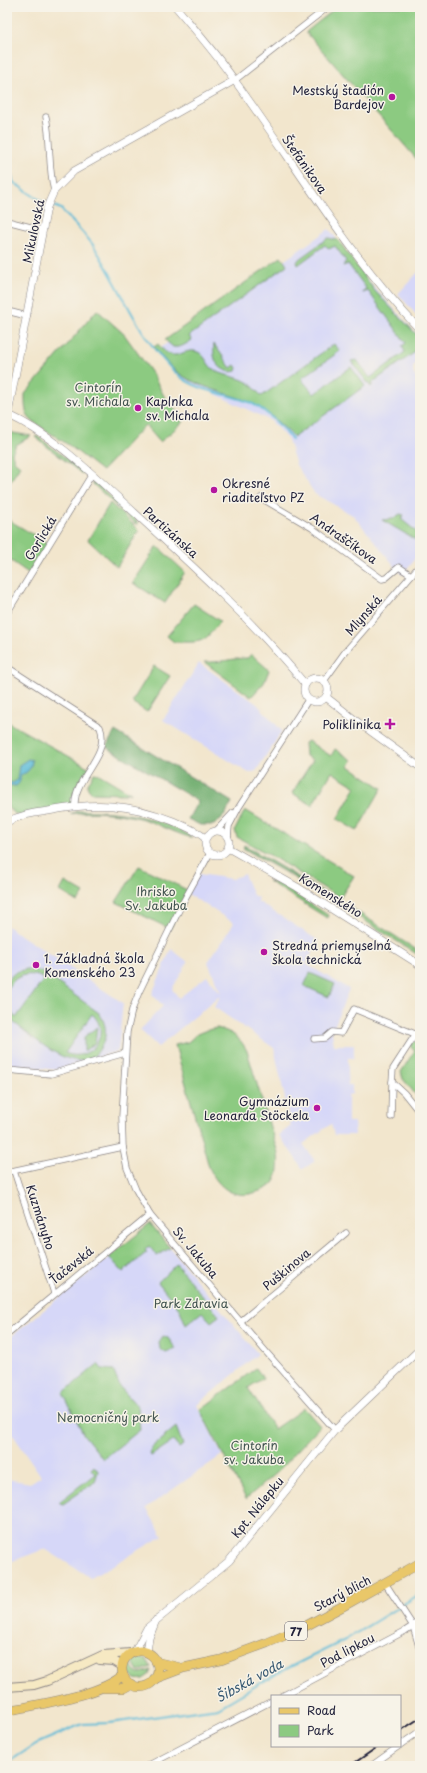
<svg xmlns="http://www.w3.org/2000/svg" width="427" height="1773" font-family="'Playpen Sans',sans-serif">
	<rect width="100%" height="100%" fill="#f7f3e8"/>
	<filter id="ink" filterUnits="userSpaceOnUse"><feTurbulence type="fractalNoise" baseFrequency=".025" numOctaves="2"/><feDisplacementMap in="SourceGraphic" scale="8" xChannelSelector="R" yChannelSelector="G"/><feConvolveMatrix kernelMatrix="1 2 1 2 8 2 1 2 1" color-interpolation-filters="sRGB"/></filter>
	<filter id="wash" filterUnits="userSpaceOnUse"><feTurbulence type="fractalNoise" baseFrequency=".012" numOctaves="4" result="noise"/><feDisplacementMap in="SourceGraphic" scale="16" xChannelSelector="R" yChannelSelector="G"/><feGaussianBlur stdDeviation="0.9" result="paint"/><feColorMatrix in="noise" values="0 0 0 0 0 0 0 0 0 0 0 0 0 0 0 0 0 1.4 0 .05"/><feComposite in="paint" operator="in"/></filter>
	<g filter="url(#wash)">
		<rect width="100%" height="100%" fill="#f2e6cd"/>
		<!-- built -->
		<g fill="#d6d7f8">
			<polygon points="329,229 373,286 420,337 420,360 413,366 413,373 417,380 420,383 420,552 402,575 354,516 315,494 296,465 288,440 271,421 180,377 156,351"/>
			<polygon points="420,270 420,319 398,294"/>
			<polygon points="199,663 257,704 282,731 256,771 249,773 163,720"/>
			<polygon points="199,874 232,879 244,874 253,895 258,898 257,901 319,941 306,964 349,989 332,1032 334,1045 354,1045 354,1058 348,1058 348,1085 352,1085 352,1094 348,1095 348,1122 354,1122 355,1135 334,1135 331,1124 303,1144 315,1161 303,1169 279,1135 291,1126 274,1048 214,1007 221,995 158,1047 140,1030 163,1006 152,994 171,949 188,962 172,989 179,998 207,976 221,993 208,962 234,923 188,894"/>
			<polygon points="7,926 123,1003 118,1051 57,1070 7,1064"/>
			<polygon points="150,1224 258,1354 197,1405 222,1455 146,1508 163,1536 91,1578 45,1549 7,1563 7,1479 30,1483 41,1476 7,1426 7,1340"/>
		</g>
		<!-- green -->
		<g fill="#8cca81" stroke="#57765e" fill-rule="evenodd">
			<polygon points="337,7 420,7 420,163 306,32"/>
			<polygon points="328,238 338,240 375,291 420,338 420,349 418,350 373,382 371,387 351,361 357,360 370,378 405,352 402,346 406,343 368,291 363,293 363,291 366,288 348,264 343,266 346,261 335,246 329,249 325,245 298,265 297,262 299,259"/>
			<path d="M 281,257 L 287,265 L 189,336 L 192,340 C 186,344 181,348 173,347 L 165,340 Z"/>
			<path d="M 97,310 L 124,334 L 152,373 L 164,396 L 182,418 L 182,423 L 160,442 L 145,425 L 102,471 L 70,446 L 32,421 C 24,414 25,404 25,394 Z"/>
			<path d="M 158,344 C 176,367 182,346 198,352 C 205,355 207,364 212,368 C 221,376 237,376 247,382 C 251,383 257,392 262,396 L 334,344 L 340,351 L 302,378 L 303,381 L 314,394 L 351,367 L 365,386 L 294,437 C 281,425 269,412 254,404 C 246,400 236,397 227,394 C 191,382 178,379 154,347 Z"/>
			<path d="M 214,344 L 231,368 L 235,365 L 237,368 L 236,371 C 232,372 231,372 227,371 C 214,366 213,356 214,344 Z"/>
			<polygon points="7,432 31,436 16,445 12,453 14,461 20,466 7,487"/>
			<polygon points="37,436 83,471 82,474 35,437"/>
			<polygon points="94,482 135,518 138,523 137,525 92,483"/>
			<polygon points="110,503 139,530 117,567 88,540"/>
			<polygon points="400,514 404,515 401,519 418,533 420,531 420,534 416,540 382,520 393,519"/>
			<polygon points="7,519 49,544 31,575 7,558"/>
			<polygon points="157,546 185,572 165,603 133,583"/>
			<path d="M 194,604 L 220,621 C 203,645 202,642 174,642 L 167,636 Z"/>
			<path d="M 251,654 L 269,670 L 264,683 L 251,697 L 204,662 C 221,663 232,658 248,658 Z"/>
			<polygon points="154,666 170,676 147,712 133,703 133,700"/>
			<polygon points="7,722 90,768 79,786 75,806 18,816 7,807"/>
			<polygon points="308,741 331,756 335,749 352,760 349,766 382,788 357,831 337,819 356,787 332,772 312,805 292,793 313,760 306,756 305,743"/>
			<polygon points="94,773 99,774 129,792 131,793 131,794 126,792 126,794 92,793 89,790 87,786"/>
			<polygon points="245,810 354,876 340,898 268,854 237,837 235,830"/>
			<path d="M 77,811 C 111,810 142,814 173,827 C 179,830 187,833 192,837 C 186,838 153,822 143,819 C 121,813 93,810 70,814 Z"/>
			<polygon points="139,866 189,891 170,929 116,902"/>
			<polygon points="268,881 281,885 328,915 327,918"/>
			<polygon points="65,882 84,893 78,902 60,891"/>
			<polygon points="345,904 420,952 420,956 345,908"/>
			<path d="M 27,969 L 43,972 L 99,1013 C 106,1023 108,1034 102,1045 C 82,1085 34,1037 13,1022 L 7,1016 L 7,1005 L 10,1011 L 16,1018 L 44,979 C 30,970 13,975 7,991 L 8,979 L 16,972 ZM 92,1014 C 113,1033 90,1064 65,1053 Z"/>
			<polygon points="310,973 335,984 329,997 304,986"/>
			<polygon points="97,1027 95,1043 84,1051 84,1037"/>
			<path d="M 217,1028 C 232,1032 240,1037 247,1051 L 278,1153 C 279,1163 279,1175 273,1183 C 269,1188 263,1190 257,1192 C 234,1200 218,1188 209,1167 L 175,1045 L 188,1042 L 197,1034 L 207,1030 Z"/>
			<polygon points="413,1041 420,1043 420,1100 403,1079 401,1072 415,1050 410,1046"/>
			<polygon points="150,1224 170,1248 157,1256 149,1246 145,1250 147,1252 123,1272 109,1257"/>
			<polygon points="176,1264 219,1316 211,1322 202,1312 186,1325 180,1310 158,1282"/>
			<polygon points="163,1336 168,1338 176,1349 166,1353 160,1349 159,1342"/>
			<polygon points="98,1364 102,1369 113,1370 120,1387 138,1407 140,1430 103,1459 84,1435 63,1393"/>
			<polygon points="256,1368 263,1378 248,1388 274,1429 304,1408 320,1426 279,1470 246,1499 200,1410"/>
			<polygon points="176,1427 183,1445 179,1448 173,1441 151,1456 149,1454 153,1446"/>
			<polygon points="94,1466 98,1471 95,1482 63,1504 60,1503 59,1502 95,1474 91,1469"/>
			<polygon points="137,1658 146,1659 151,1667 138,1672 132,1660"/>
			<path d="M 131,1663 L 134,1671 L 138,1674 L 151,1670 L 149,1675 L 143,1679 C 134,1681 129,1677 128,1667 Z"/>
		</g>
		<!-- forest -->
		<g fill="#71ae6f" stroke="#4a6855">
			<polygon points="115,731 232,802 225,815 214,825 200,825 188,819 198,801 106,747"/>
			<polygon points="244,845 339,901 336,902 243,848"/>
		</g>
		<!-- water -->
		<path fill="#5abbd8" stroke="#3e6e8a" d="M 28,759 L 32,760 C 32,768 28,773 20,775 C 21,780 20,783 16,786 L 7,785 L 7,782 L 13,783 L 17,780 L 19,765 Z"/>
		<g fill="none" stroke-linecap="round" stroke-linejoin="round">
			<!-- stream -->
			<g stroke="#5abbd8" stroke-width="2">
				<polyline points="7,156 13,182 35,197 42,201"/>
				<path d="M 54,206 L 61,209 C 72,222 86,234 95,248 C 121,288 142,344 178,375 C 196,391 229,394 251,403 C 268,411 280,426 292,439"/>
				<polyline points="7,1763 36,1744 82,1724 110,1723 218,1708 278,1673 345,1640 420,1594"/>
			</g>
		</g>
	</g>
	<g filter="url(#ink)">
		<g fill="none" stroke-linecap="round" stroke-linejoin="round">
			<!-- minor casing -->
			<g stroke="#8a8484" stroke-width="7">
				<g id="minor">
					<polyline points="235,80 328,7"/>
					<path d="M 46,117 C 51,141 48,166 54,191"/>
					<polyline points="7,221 42,230"/>
					<polyline points="7,311 27,316"/>
					<polyline points="261,498 312,528 382,579 386,578 399,567 411,575"/>
					<polyline points="7,613 92,474"/>
					<path d="M 7,667 L 100,727 C 111,756 73,777 75,806"/>
					<polyline points="324,681 345,652 420,565"/>
					<polyline points="217,830 233,813"/>
					<polyline points="228,837 229,826 239,807 308,700"/>
					<polyline points="210,853 182,904 139,992 132,1010 127,1032 122,1117 123,1147 127,1168 136,1190 150,1215 267,1353 335,1430"/>
					<polyline points="415,1035 393,1069 392,1082 404,1093 420,1113"/>
					<polyline points="314,1039 325,1038 332,1032 341,1033 354,1009 420,1036"/>
					<polyline points="7,1070 51,1074 125,1053"/>
					<polyline points="391,1117 392,1082"/>
					<polyline points="14,1171 54,1293"/>
					<polyline points="7,1172 123,1147"/>
					<polyline points="241,1321 346,1233"/>
					<polyline points="7,1334 150,1215"/>
					<polyline points="385,1583 413,1626 420,1650"/>
					<polyline points="282,1696 405,1631 420,1621"/>
					<polyline points="400,1745 420,1731"/>
					<polyline points="147,1766 272,1701"/>
					<polyline points="371,1766 399,1746"/>
				</g>
			</g>
			<!-- tertiary casing -->
			<g stroke="#8a8484" stroke-width="8">
				<g id="tertiary">
					<path d="M 176,7 C 196,31 217,55 235,81 C 296,165 348,254 420,330"/>
					<path d="M 7,414 C 57,437 96,478 136,514 C 195,568 254,622 305,684"/>
					<polyline points="8,414 47,207 54,191 74,171 235,80"/>
					<circle cx="316" cy="690" r="12"/>
					<polyline points="326,697 355,720 420,767"/>
					<path d="M 7,822 C 20,815 33,813 48,811 C 94,802 129,803 173,821 C 184,826 196,830 205,838"/>
					<circle cx="217" cy="843" r="12"/>
					<polyline points="228,848 297,887 420,965"/>
					<polyline points="135,1651 147,1628 229,1561 335,1430 420,1349"/>
					<polyline points="147,1652 149,1638 156,1620"/>
				</g>
			</g>
			<!-- secondary casing -->
			<g stroke="#8a8484" stroke-width="10">
				<g id="secondary">
					<polyline points="100,1660 114,1661 122,1666"/>
					<polyline points="7,1687 34,1685 47,1681 103,1655 131,1653"/>
				</g>
			</g>
			<!-- primary casing -->
			<g stroke="#8a8484" stroke-width="10">
				<g id="primary">
					<circle cx="140" cy="1669" r="18"/>
					<polyline points="156,1662 181,1668"/>
					<polyline points="154,1679 183,1668 221,1660 267,1643 302,1628 347,1604 420,1563"/>
					<polyline points="104,1688 124,1688 131,1684"/>
					<path d="M 7,1711 C 38,1704 100,1696 123,1675"/>
				</g>
			</g>
			<!-- minor -->
			<use href="#minor" stroke="#fff" stroke-width="5.5"/>
			<!-- tertiary -->
			<use href="#tertiary" stroke="#fff" stroke-width="7"/>
			<!-- secondary -->
			<use href="#secondary" stroke="#f6e9c3" stroke-width="8"/>
			<!-- primary -->
			<use href="#primary" stroke="#e9c769" stroke-width="9"/>
			<!-- rail -->
			<g stroke="#22223b" stroke-width="2">
				<polyline points="400,1731 420,1718"/>
				<polyline points="350,1766 379,1746"/>
			</g>
		</g>
	</g>
	<!-- markers -->
	<g fill="#b5179e" stroke="#f7f3e8" stroke-width="1.5">
		<circle cx="392" cy="97" r="4"/>
		<circle cx="138" cy="408" r="4"/>
		<circle cx="214" cy="490" r="4"/>
		<path d="M388 718h4v4h4v4h-4v4h-4v-4h-4v-4h4z"/>
		<circle cx="264" cy="952" r="4"/>
		<circle cx="36" cy="965" r="4"/>
		<circle cx="317" cy="1108" r="4"/>
	</g>
	<g text-anchor="middle" dominant-baseline="central" stroke-width="3" stroke-linejoin="round" paint-order="stroke">
		<!-- shield labels -->
		<rect fill="#f7f3e8" stroke="#62616f" stroke-width="1" x="285" y="1622" width="22" height="18" rx="3"/>
		<g font-size="11" font-weight="bold" fill="#22223b">
			<text x="296" y="1631">77</text>
		</g>
		<!-- poi labels -->
		<g font-size="12" fill="#22223b" stroke="#f7f3e8" text-anchor="start">
			<text x="384" y="90" text-anchor="end">Mestský štadión<tspan x="384" dy="14">Bardejov</tspan></text>
			<text x="146" y="401">Kaplnka<tspan x="146" dy="14">sv. Michala</tspan></text>
			<text x="222" y="483">Okresné<tspan x="222" dy="14">riaditeľstvo PZ</tspan></text>
			<text x="381" y="724" text-anchor="end">Poliklinika</text>
			<text x="272" y="945">Stredná priemyselná<tspan x="272" dy="14">škola technická</tspan></text>
			<text x="44" y="958">1. Základná škola<tspan x="44" dy="14">Komenského 23</tspan></text>
			<text x="309" y="1101" text-anchor="end">Gymnázium<tspan x="309" dy="14">Leonarda Stöckela</tspan></text>
		</g>
		<!-- street labels -->
		<g font-size="12" fill="#22223b" stroke="#f7f3e8">
			<text transform="translate(305 164) rotate(55)">Štefánikova</text>
			<text transform="translate(33 231) rotate(-78)">Mikulovská</text>
			<text transform="translate(171 532) rotate(42)">Partizánska</text>
			<text transform="translate(40 538) rotate(-59)">Gorlická</text>
			<text transform="translate(344 538) rotate(35)">Andraščíkova</text>
			<text transform="translate(363 615) rotate(-49)">Mlynská</text>
			<text transform="translate(331 895) rotate(32)">Komenského</text>
			<text transform="translate(41 1217) rotate(72)">Kuzmányho</text>
			<text transform="translate(196 1252) rotate(50)">Sv. Jakuba</text>
			<text transform="translate(71 1265) rotate(-39)">Ťačevská</text>
			<text transform="translate(286 1269) rotate(-40)">Puškinova</text>
			<text transform="translate(257 1507) rotate(-51)">Kpt. Nálepku</text>
			<text transform="translate(342 1593) rotate(-28)">Starý blich</text>
			<text transform="translate(347 1650) rotate(-28)">Pod lipkou</text>
		</g>
		<!-- park labels -->
		<g font-size="12" fill="#425450" stroke="#f7f3e8">
			<text x="98" y="387">Cintorín<tspan x="98" dy="14">sv. Michala</tspan></text>
			<text x="156" y="891">Ihrisko<tspan x="156" dy="14">Sv. Jakuba</tspan></text>
			<text x="191" y="1303">Park Zdravia</text>
			<text x="108" y="1417">Nemocničný park</text>
			<text x="254" y="1445">Cintorín<tspan x="254" dy="14">sv. Jakuba</tspan></text>
		</g>
		<!-- water labels -->
		<g font-size="13" font-style="italic" fill="#365872" stroke="#f7f3e8">
			<text transform="translate(249 1680) rotate(-29)">Šibská voda</text>
		</g>
	</g>
	<!-- margin -->
	<rect width="427" height="1773" fill="none" stroke="#f7f3e8" stroke-width="24"/>
	<!-- legend -->
	<rect x="271" y="1695" width="130" height="52" fill="#f7f3e8" stroke="#a29fa3"/>
	<rect x="279" y="1708" width="20" height="6" fill="#e9c769" stroke="#a29fa3"/>
	<text x="307" y="1715" font-size="12" fill="#22223b">Road</text>
	<rect x="279" y="1725" width="20" height="12" fill="#8cca81" stroke="#a29fa3"/>
	<text x="307" y="1735" font-size="12" fill="#22223b">Park</text>
</svg>
